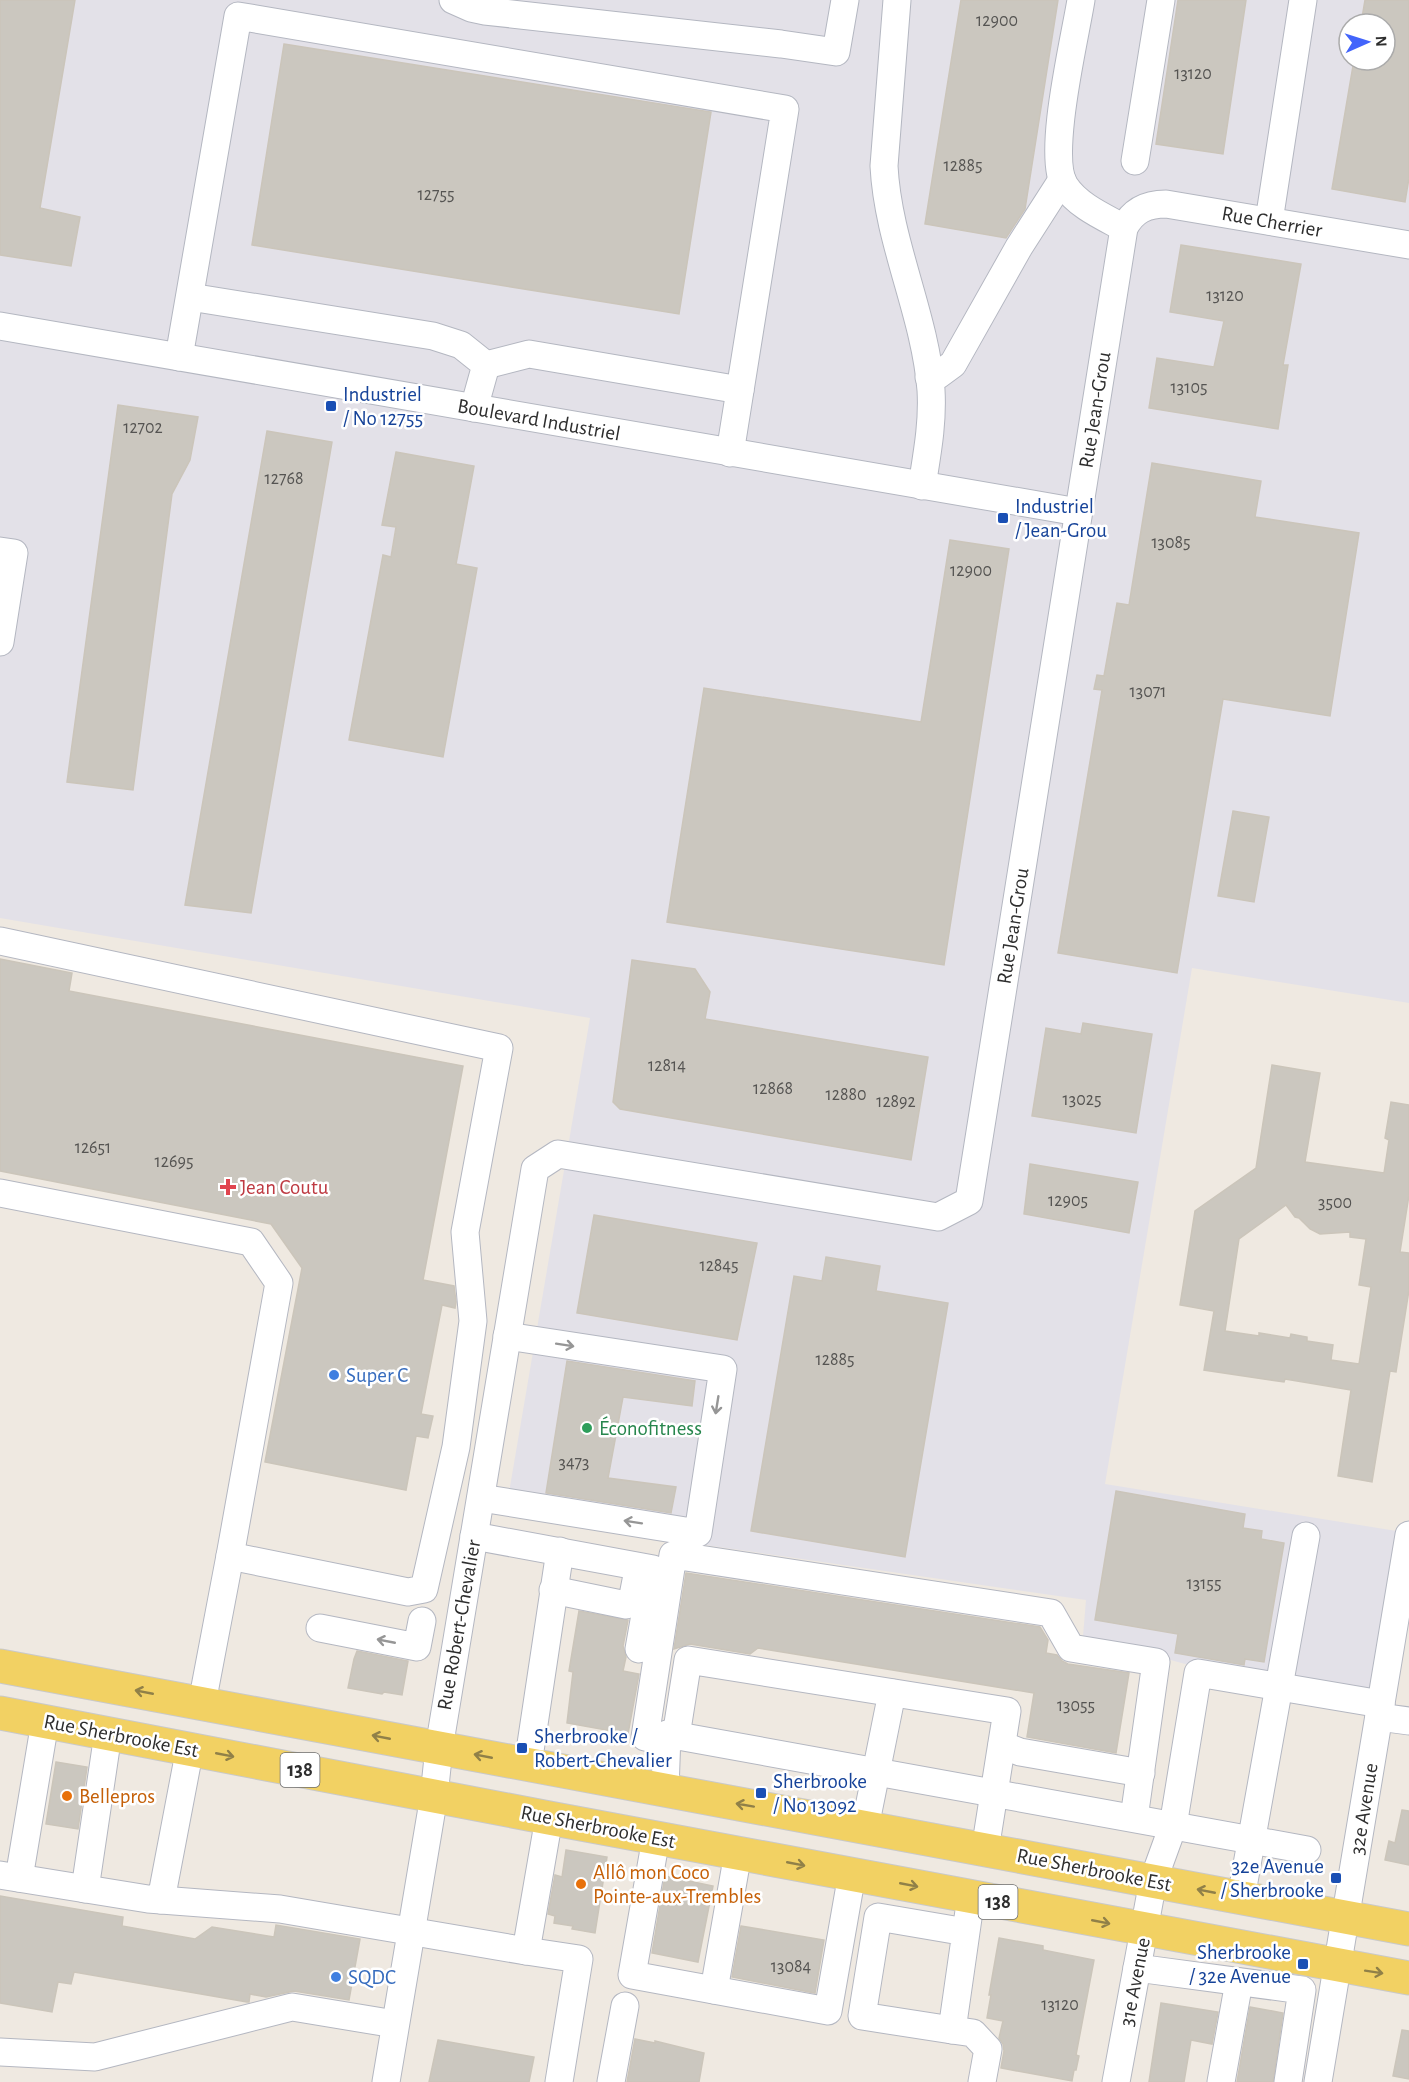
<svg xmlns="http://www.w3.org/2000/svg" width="1409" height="2082" font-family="'Alegreya Sans',sans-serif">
	<rect width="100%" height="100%" fill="#efe9e1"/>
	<!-- industrial -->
	<path fill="#e3e1e8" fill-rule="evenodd" d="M 0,0 L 1409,0 L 1409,1003 L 1192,968 L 1105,1484 L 1409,1533 L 1379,1717 L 1083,1636 L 1086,1600 L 505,1516 L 590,1018 L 0,918 ZM 1349,24 L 1385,24 L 1385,60 L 1349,60 Z"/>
	<!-- building -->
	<g fill="#cbc7bf" stroke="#cbc5ba" stroke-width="1.5" fill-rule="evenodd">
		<polygon points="0,0 75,0 40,208 80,217 71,266 0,255"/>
		<polygon points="961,0 1058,0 1025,209 1006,238 925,224"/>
		<polygon points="1178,0 1246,0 1223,154 1156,144"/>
		<polygon points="1365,0 1409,0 1409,178 1405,202 1332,189 1354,60 1385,60 1385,24 1361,24"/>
		<polygon points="284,44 711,112 679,314 252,245"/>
		<polygon points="1181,245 1301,264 1283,365 1288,365 1278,429 1149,408 1157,358 1214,367 1224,321 1170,312"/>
		<polygon points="118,405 198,417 190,460 172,494 133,790 67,782"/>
		<polygon points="267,431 332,442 251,913 185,905"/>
		<polygon points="396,452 474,466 456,564 477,568 443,757 349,740 383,555 391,557 396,527 382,525"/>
		<polygon points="1152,463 1261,481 1255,517 1359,533 1330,716 1223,699 1177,973 1058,953 1102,690 1094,689 1097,675 1104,676 1117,603 1129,605"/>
		<polygon points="950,540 1009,549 944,965 667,922 704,688 921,722"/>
		<polygon points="1233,811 1269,817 1254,902 1218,896"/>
		<polygon points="0,959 72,973 69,991 463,1066 423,1280 454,1286 456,1302 455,1308 442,1305 421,1414 433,1416 428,1438 416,1436 406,1490 265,1462 302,1268 271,1224 0,1171"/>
		<polygon points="632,960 695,969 710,992 705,1019 928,1057 911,1160 620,1109 613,1102"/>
		<polygon points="1083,1023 1152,1034 1136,1133 1032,1116 1046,1028 1081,1034"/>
		<path d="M 1272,1065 L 1320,1073 L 1305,1162 L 1384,1173 L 1389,1140 L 1385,1138 L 1391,1102 L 1409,1105 L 1409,1195 L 1400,1252 L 1409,1253 L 1409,1290 L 1396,1372 L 1390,1371 L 1372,1482 L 1338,1476 L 1351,1390 L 1285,1379 L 1284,1382 L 1204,1370 L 1214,1311 L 1180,1305 L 1195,1211 L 1256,1168 ZM 1286,1205 L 1295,1217 L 1299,1218 L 1310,1229 L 1320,1234 L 1350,1232 L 1350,1237 L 1366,1239 L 1359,1285 L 1371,1287 L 1359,1364 L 1331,1360 L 1333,1345 L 1307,1341 L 1307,1337 L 1291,1334 L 1290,1338 L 1259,1333 L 1259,1336 L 1225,1331 L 1239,1239 Z"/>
		<polygon points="1030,1164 1138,1182 1129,1233 1024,1214"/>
		<polygon points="594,1215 757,1243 737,1340 577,1313"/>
		<polygon points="826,1257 880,1266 876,1291 948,1303 905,1557 751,1531 794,1276 822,1281"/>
		<polygon points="567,1361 695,1381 692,1406 623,1397 608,1478 676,1487 671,1513 546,1493"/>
		<polygon points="1116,1491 1245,1514 1243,1528 1262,1531 1261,1539 1284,1543 1264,1662 1245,1659 1244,1665 1175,1653 1178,1634 1095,1620"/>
		<polygon points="686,1573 1040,1627 1048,1640 1046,1653 1057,1655 1062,1661 1068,1664 1129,1673 1116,1753 1027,1737 1034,1693 758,1648 750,1654 690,1644 674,1649"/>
		<polygon points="579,1611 628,1620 623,1646 626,1657 623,1671 639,1674 628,1734 567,1723 573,1672 569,1671"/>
		<polygon points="357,1651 408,1661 402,1695 384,1692 382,1694 348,1688 354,1659"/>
		<polygon points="56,1762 87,1767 78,1829 46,1824"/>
		<polygon points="1402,1810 1409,1811 1409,1865 1385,1860 1389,1841 1395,1843"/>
		<polygon points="566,1850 607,1857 595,1933 572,1929 573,1926 554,1923 555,1916 548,1914 555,1875 562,1877"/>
		<polygon points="665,1876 713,1886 698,1962 652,1953"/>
		<polygon points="0,1896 123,1917 122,1926 195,1939 212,1927 274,1937 276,1925 360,1939 349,2000 294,1991 266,1997 250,1994 249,2002 247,2002 74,1972 71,1984 58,1982 52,2012 0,2003"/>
		<polygon points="741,1926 824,1940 815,1993 732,1977"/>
		<polygon points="999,1938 1043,1946 1043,1950 1094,1960 1076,2055 1079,2056 1076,2070 1074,2070 1072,2081 1001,2068 1004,2051 1003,2044 999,2038 1003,2021 987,2018 991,1995 989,1995"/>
		<polygon points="1161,2003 1218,2012 1212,2044 1191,2040 1184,2082 1149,2082"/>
		<polygon points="1250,2007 1283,2013 1273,2082 1237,2082"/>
		<polygon points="1402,2030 1409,2031 1409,2079 1393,2076"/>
		<polygon points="635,2039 655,2043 655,2041 704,2053 699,2082 627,2082"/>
		<polygon points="438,2040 534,2057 529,2082 429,2082"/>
	</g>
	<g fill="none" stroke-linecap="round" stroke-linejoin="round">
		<!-- minor casing -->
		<g stroke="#b4b7c1" stroke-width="29">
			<g id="minor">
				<polyline points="453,0 471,8 485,11 781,44 836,52 845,0"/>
				<path d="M 897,0 L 884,166 C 888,243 925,314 931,390 C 933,423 927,454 922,486"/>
				<path d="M 1081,0 C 1075,38 1046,157 1065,186 C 1078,206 1104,217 1124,228"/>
				<polyline points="1135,161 1161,0"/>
				<polyline points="1269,221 1303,0"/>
				<polyline points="190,297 433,336 461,345 486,365 474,408"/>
				<polyline points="0,326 1078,512"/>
				<polyline points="179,357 238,16 785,109 730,453"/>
				<polyline points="486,365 529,354 740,390"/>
				<polyline points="929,377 938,375 953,364 1019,247 1062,180"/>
				<polyline points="0,551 14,553 0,642"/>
				<polyline points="0,941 499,1048 465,1232 473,1321 456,1447 424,1589 408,1592 230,1556"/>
				<polyline points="0,1193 251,1242 279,1283 230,1556 202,1703"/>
				<polyline points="481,1498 698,1533 723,1369 507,1336"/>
				<polyline points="474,1536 653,1569 639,1649"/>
				<polyline points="553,1590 626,1605 632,1601 638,1570"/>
				<polyline points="320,1628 417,1647 422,1621"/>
				<polyline points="1379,1717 1409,1721"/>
				<polyline points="676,1736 688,1660 1007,1711 985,1850"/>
				<polyline points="665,1742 645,1737 673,1555 1051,1613 1071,1648 1156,1662 1134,1818"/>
				<polyline points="1002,1745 1020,1752 1141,1773"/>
				<polyline points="528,1764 560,1551"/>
				<polyline points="665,1790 667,1734 1307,1850"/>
				<polyline points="865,1827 892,1693"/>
				<polyline points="656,1838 632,1975 828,2011 852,1874"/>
				<polyline points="0,1875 148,1899 280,1909 526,1951 549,1818"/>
				<polyline points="19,1878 45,1722"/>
				<polyline points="85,1889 108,1734"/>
				<polyline points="1241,1898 1306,1536"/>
				<polyline points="161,1900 190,1748"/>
				<polyline points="966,1932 878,1917 862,2016 952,2030 971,1897"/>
				<polyline points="526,1951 579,1959 559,2082"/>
				<polyline points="1137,1968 1302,1990 1288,2082"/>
				<polyline points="714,1990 738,1853"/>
				<polyline points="952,2030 973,2033 988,2049 982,2082"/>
				<polyline points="0,2052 95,2057 292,2007 395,2024"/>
				<path d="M 386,2082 L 434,1796 L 439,1748 L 535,1169 L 558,1154 L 938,1217 L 969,1201 L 1124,228 C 1133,210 1147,204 1166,204 L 1409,245"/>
				<polyline points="611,2082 625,2006"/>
				<polyline points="1116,2082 1153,1881 1173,1826 1198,1673 1381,1704"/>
				<polyline points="1221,2082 1239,1982"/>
				<polyline points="1318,2082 1409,1535"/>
			</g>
		</g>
		<!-- major casing -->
		<g stroke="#c9c9c9" stroke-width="35">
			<g id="major">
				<polyline points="0,1666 1409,1929"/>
				<polyline points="0,1713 549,1818 1409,1978"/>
			</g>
		</g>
		<!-- minor -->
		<use href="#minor" stroke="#fff" stroke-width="27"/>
		<!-- major -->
		<use href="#major" stroke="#f2d163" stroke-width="33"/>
	</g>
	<!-- one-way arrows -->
	<defs><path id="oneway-shaft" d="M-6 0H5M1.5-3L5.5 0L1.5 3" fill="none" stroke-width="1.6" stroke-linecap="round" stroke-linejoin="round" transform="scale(1.5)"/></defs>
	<g stroke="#969696">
		<use href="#oneway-shaft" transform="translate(565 1345) rotate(9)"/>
		<use href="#oneway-shaft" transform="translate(717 1405) rotate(99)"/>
		<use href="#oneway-shaft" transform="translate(633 1522) rotate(-171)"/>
		<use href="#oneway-shaft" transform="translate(386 1641) rotate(-169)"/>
	</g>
	<g stroke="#908048">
		<use href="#oneway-shaft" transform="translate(144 1692) rotate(-169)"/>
		<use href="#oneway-shaft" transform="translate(381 1737) rotate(-169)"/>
		<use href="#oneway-shaft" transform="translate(225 1755) rotate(11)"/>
		<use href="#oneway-shaft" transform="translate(483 1756) rotate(-169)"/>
		<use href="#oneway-shaft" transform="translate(745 1805) rotate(-170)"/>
		<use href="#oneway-shaft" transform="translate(796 1864) rotate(11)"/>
		<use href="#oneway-shaft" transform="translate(909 1885) rotate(11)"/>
		<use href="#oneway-shaft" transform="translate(1206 1891) rotate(-169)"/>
		<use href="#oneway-shaft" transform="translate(1101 1922) rotate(11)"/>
		<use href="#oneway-shaft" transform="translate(1374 1972) rotate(9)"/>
	</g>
	<!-- markers -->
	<g fill="#1a4fb4" stroke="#fff" stroke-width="2">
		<rect x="325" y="400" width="12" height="12" rx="3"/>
		<rect x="997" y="512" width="12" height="12" rx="3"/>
		<rect x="516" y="1742" width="12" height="12" rx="3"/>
		<rect x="755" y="1787" width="12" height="12" rx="3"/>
		<rect x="1330" y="1872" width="12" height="12" rx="3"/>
		<rect x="1297" y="1958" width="12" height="12" rx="3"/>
	</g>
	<path fill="#e0444e" stroke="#fff" stroke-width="2" d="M225 1178h6v6h6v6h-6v6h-6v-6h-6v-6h6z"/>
	<g fill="#3f7fe0" stroke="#fff" stroke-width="2">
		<circle cx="334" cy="1375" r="6"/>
		<circle cx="336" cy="1977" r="6"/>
	</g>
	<circle fill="#2e9e5b" stroke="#fff" stroke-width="2" cx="587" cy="1428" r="6"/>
	<g fill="#e8710a" stroke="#fff" stroke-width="2">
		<circle cx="67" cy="1796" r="6"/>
		<circle cx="581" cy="1884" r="6"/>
	</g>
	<g text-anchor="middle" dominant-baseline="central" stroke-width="5" stroke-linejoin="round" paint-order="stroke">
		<!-- number labels -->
		<g font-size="18" fill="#555452">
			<text x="997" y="21">12900</text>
			<text x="1193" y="74">13120</text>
			<text x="963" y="166">12885</text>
			<text x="436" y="195">12755</text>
			<text x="1225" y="296">13120</text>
			<text x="1189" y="388">13105</text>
			<text x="143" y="428">12702</text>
			<text x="284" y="479">12768</text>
			<text x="1171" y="543">13085</text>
			<text x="971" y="571">12900</text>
			<text x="1148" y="692">13071</text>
			<text x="667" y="1066">12814</text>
			<text x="773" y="1089">12868</text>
			<text x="846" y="1095">12880</text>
			<text x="1082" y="1100">13025</text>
			<text x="896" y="1102">12892</text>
			<text x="93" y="1148">12651</text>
			<text x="174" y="1162">12695</text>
			<text x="1068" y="1201">12905</text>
			<text x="1335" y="1203">3500</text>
			<text x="719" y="1266">12845</text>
			<text x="835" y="1360">12885</text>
			<text x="574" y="1463">3473</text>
			<text x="1204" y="1584">13155</text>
			<text x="1076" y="1706">13055</text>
			<text x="791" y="1967">13084</text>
			<text x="1060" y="2005">13120</text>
		</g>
		<!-- shield labels -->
		<g fill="#fff" stroke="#6d6d6d" stroke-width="1.5">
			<rect x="280.5" y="1753" width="39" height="34" rx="4.5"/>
			<rect x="978.5" y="1885" width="39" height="34" rx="4.5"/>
		</g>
		<g font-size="20" font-weight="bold" fill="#2e2e2e">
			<text x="300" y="1770">138</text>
			<text x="998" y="1902">138</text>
		</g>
		<!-- street labels -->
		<g font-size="21" fill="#2e2e2e" stroke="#fff">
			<text transform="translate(1272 222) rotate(10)">Rue Cherrier</text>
			<text transform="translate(1095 410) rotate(-81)">Rue Jean-Grou</text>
			<text transform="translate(539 420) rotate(10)">Boulevard Industriel</text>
			<text transform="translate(1013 926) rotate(-81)">Rue Jean-Grou</text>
			<text transform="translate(459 1625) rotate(-80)">Rue Robert-Chevalier</text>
			<text transform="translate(121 1736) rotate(11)">Rue Sherbrooke Est</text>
			<text transform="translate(1364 1809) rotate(-81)">32e Avenue</text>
			<text transform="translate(598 1827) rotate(11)">Rue Sherbrooke Est</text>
			<text transform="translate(1094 1870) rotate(11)">Rue Sherbrooke Est</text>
			<text transform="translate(1135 1982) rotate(-79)">31e Avenue</text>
		</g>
		<!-- transit labels -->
		<g font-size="21" fill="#164399" stroke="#fff" text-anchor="start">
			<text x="343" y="394">Industriel<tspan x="343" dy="24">/ No 12755</tspan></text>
			<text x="1015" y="506">Industriel<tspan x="1015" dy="24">/ Jean-Grou</tspan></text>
			<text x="534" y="1736">Sherbrooke /<tspan x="534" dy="24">Robert-Chevalier</tspan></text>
			<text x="773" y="1781">Sherbrooke<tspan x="773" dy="24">/ No 13092</tspan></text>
			<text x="1324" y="1866" text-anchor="end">32e Avenue<tspan x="1324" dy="24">/ Sherbrooke</tspan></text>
			<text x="1291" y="1952" text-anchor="end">Sherbrooke<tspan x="1291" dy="24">/ 32e Avenue</tspan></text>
		</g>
		<!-- health labels -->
		<g font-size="21" fill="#be3a42" stroke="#fff" text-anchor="start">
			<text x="240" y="1187">Jean Coutu</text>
		</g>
		<!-- shop labels -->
		<g font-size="21" fill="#366cbe" stroke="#fff" text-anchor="start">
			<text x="346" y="1375">Super C</text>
			<text x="348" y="1977">SQDC</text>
		</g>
		<!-- leisure labels -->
		<g font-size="21" fill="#27864d" stroke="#fff" text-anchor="start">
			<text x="599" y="1428">Éconofitness</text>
		</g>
		<!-- food labels -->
		<g font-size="21" fill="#c56008" stroke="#fff" text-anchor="start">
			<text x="79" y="1796">Bellepros</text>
			<text x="593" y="1872">Allô mon Coco<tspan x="593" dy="24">Pointe-aux-Trembles</tspan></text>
		</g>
	</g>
	<!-- north arrow -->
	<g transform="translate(1367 42) rotate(87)"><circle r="28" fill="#ffffff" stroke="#ababab" stroke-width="1.5"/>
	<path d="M0-4.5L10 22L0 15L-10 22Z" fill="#4264fb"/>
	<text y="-9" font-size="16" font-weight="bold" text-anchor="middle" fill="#2e2e2e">N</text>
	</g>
</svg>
